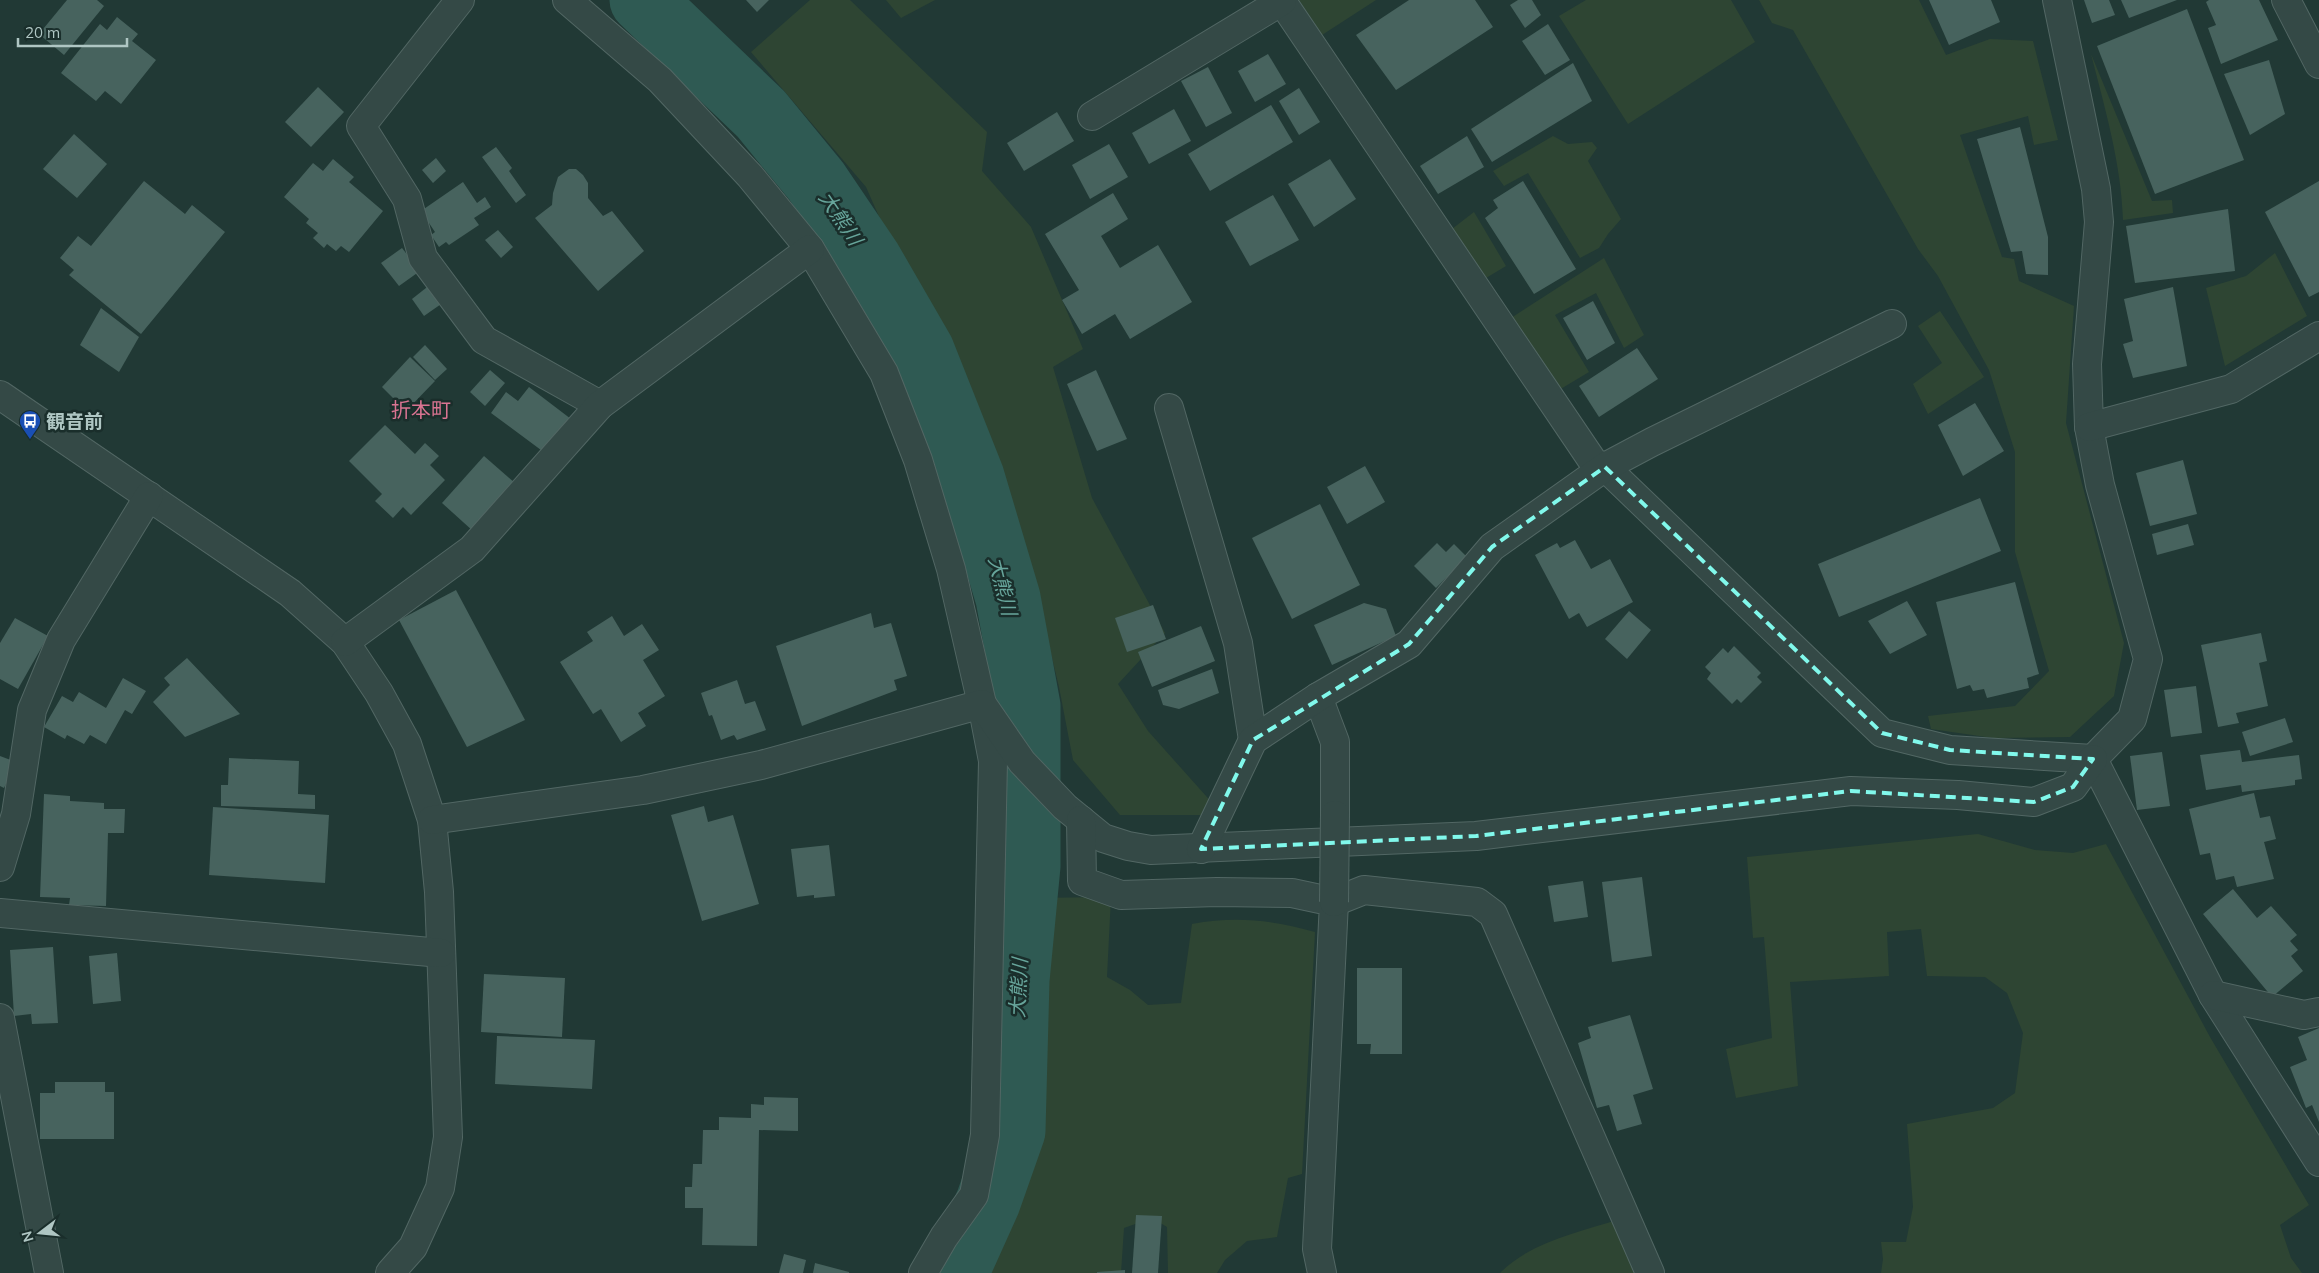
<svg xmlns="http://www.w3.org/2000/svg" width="2319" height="1273" font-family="Mulish,'Noto Sans JP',sans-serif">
	<rect width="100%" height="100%" fill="#213935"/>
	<!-- green -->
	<g fill="#2e4533">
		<polygon points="810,0 850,0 987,132 982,171 1031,227 1083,349 1053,367 1092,498 1165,633 1118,684 1148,731 1223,815 1120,815 1073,760 1059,687 1026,550 866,187 751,52"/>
		<polygon points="886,0 935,0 901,18"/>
		<polygon points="1299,0 1376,0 1322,35"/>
		<polygon points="1586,0 1731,0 1755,42 1628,124 1559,16"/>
		<polygon points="1759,0 1919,0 1946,55 1990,39 2033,41 2058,140 2034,145 2028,116 1960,135 2002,257 2014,259 2019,281 2074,306 2066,423 2124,643 2114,696 2070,737 1993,738 1931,729 1928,716 2015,706 2049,671 2015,552 2015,452 1989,370 1938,276 1918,249 1793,30 1772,23"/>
		<path d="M 2091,54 L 2152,201 L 2172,200 L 2173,213 L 2123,220 C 2121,162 2105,109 2091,54 Z"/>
		<polygon points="1553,136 1568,144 1592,142 1597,148 1588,161 1621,219 1608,234 1599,248 1580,258 1528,173 1504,186 1493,171"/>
		<polygon points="1474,212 1506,266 1486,278 1452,229"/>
		<polygon points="2275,253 2307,316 2225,366 2206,288 2246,276"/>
		<polygon points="1604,258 1644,335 1624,348 1596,293 1555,315 1589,372 1559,390 1511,318"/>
		<polygon points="1940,311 1984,377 1928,414 1913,384 1942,363 1918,326"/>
		<polygon points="1978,834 2035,850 2073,853 2106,844 2210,1037 2309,1205 2280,1225 2291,1258 2302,1273 1881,1273 1883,1259 1881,1242 1906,1242 1913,1207 1907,1124 1993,1108 2015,1093 2023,1033 2007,993 1985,977 1927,976 1921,929 1887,932 1889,976 1790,982 1798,1086 1736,1098 1726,1049 1772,1038 1764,937 1753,938 1747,857"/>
		<path d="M 1111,897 L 1107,977 L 1130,990 L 1148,1005 L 1181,1003 L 1192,924 C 1236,916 1272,920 1315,932 L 1302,1174 L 1288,1178 L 1277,1237 L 1247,1241 L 1225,1260 L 1217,1273 L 1168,1273 L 1167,1227 L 1152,1218 L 1124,1228 L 1121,1273 L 947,1273 L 981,1199 L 1005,1128 L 1006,1042 L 1025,977 L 1032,898 Z"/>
		<path d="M 1620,1219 L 1642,1273 L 1500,1273 C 1530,1242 1580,1232 1620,1219 Z"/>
	</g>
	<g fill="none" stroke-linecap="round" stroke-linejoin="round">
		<!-- river -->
		<polyline stroke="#2f5a53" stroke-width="65" points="642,0 761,114 816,181 870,261 922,351 972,477 1008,598 1028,706 1028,866 1017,980 1013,1131 988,1202 956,1273"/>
	</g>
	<!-- building -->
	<g fill="#47635e">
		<polygon points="67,0 97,0 104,6 64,55 39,34"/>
		<polygon points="746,0 769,0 757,12"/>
		<polygon points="1409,0 1475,0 1493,27 1396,90 1356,35"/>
		<polygon points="1518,0 1532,0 1541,15 1525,28 1510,5"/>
		<polygon points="1929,0 1991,0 2000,22 1949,45"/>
		<polygon points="2084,0 2109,0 2115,15 2092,23"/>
		<polygon points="2121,0 2177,0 2129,18"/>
		<polygon points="2209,0 2259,0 2278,40 2221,64 2208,28 2216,25 2206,2"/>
		<polygon points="2187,9 2244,160 2155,194 2097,46"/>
		<polygon points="117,17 138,34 132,41 156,60 121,104 105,91 96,101 61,73 100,24 107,30"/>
		<polygon points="1548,24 1570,60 1545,75 1522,41"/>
		<polygon points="1268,54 1286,84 1255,102 1238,71"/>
		<polygon points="2269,60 2285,114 2250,135 2224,74"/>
		<polygon points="1573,63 1592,101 1492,162 1471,129"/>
		<polygon points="1208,67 1232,113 1206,127 1181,81"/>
		<polygon points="318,87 344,112 311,147 285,122"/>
		<polygon points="1299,88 1320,122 1299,135 1279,101"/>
		<polygon points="1271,105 1293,142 1210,191 1188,154"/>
		<polygon points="1174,109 1191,141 1149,164 1132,133"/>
		<polygon points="1057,112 1074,141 1024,171 1007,143"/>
		<polygon points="2020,127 2048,237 2048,275 2026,274 2022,251 2011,252 1977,139"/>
		<polygon points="74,134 107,164 77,198 43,169"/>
		<polygon points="1467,136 1484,167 1438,194 1420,166"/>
		<polygon points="1109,144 1128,177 1090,199 1072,165"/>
		<polygon points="496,147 512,168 509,171 526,195 516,203 482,157"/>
		<polygon points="436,158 446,171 433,183 422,170"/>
		<polygon points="333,159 354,177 349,182 383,211 349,252 341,246 336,251 327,244 324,248 313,238 318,233 306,223 309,219 284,197 313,163 323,171"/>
		<polygon points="1330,159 1356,199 1314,227 1288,184"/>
		<polygon points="569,169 576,169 583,175 588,183 588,198 603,216 612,211 644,251 598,291 535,218 552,205 553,193 558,177"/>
		<polygon points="144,181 185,214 192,205 225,232 141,334 69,275 74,270 60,258 78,236 91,246"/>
		<polygon points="1523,181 1576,269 1534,294 1485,218 1498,208 1493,200"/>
		<polygon points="2319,181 2319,292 2309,297 2265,212"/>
		<polygon points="463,182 477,203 485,197 491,207 474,218 479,225 449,245 446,242 439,247 431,235 435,232 421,211"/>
		<polygon points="1113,193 1128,219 1101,236 1120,268 1158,245 1192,302 1130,339 1115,314 1082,334 1062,300 1079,290 1045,234"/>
		<polygon points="1273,195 1299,240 1250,266 1225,222"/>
		<polygon points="2228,209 2235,271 2135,283 2126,226"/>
		<polygon points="498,230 513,247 501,258 485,240"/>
		<polygon points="402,248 420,271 399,286 381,263"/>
		<polygon points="431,284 444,302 424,316 412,299"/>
		<polygon points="2173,287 2187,366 2133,378 2123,344 2133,341 2124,299"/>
		<polygon points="1593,301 1615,343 1587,360 1563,318"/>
		<polygon points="101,308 139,337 119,372 80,345"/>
		<polygon points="425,345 447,369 435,380 413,357"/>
		<polygon points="1637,348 1658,379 1599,417 1579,386"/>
		<polygon points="410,357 435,381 406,411 382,387"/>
		<polygon points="490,370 505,383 485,406 470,392"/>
		<polygon points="1096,370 1127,439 1097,451 1067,384"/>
		<polygon points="529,387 571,419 545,453 491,413 506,392 518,401"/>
		<polygon points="1975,403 2004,451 1963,476 1938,425"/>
		<polygon points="385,425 415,454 425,443 439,456 430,465 445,480 411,515 403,507 393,518 375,501 382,494 349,461"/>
		<polygon points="484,456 515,483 473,531 442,503"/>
		<polygon points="2183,460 2197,514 2150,526 2136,473"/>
		<polygon points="1365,466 1385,502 1347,524 1327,487"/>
		<polygon points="1980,498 2001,551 1839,617 1818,564"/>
		<polygon points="1320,504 1360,585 1292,619 1252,538"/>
		<polygon points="2188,524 2194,545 2157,555 2152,534"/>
		<polygon points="1575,540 1591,569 1610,559 1633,602 1587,627 1579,613 1569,619 1535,555 1557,543 1560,548"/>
		<polygon points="1437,543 1446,552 1454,544 1467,557 1436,588 1414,566"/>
		<polygon points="2015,582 2039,674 2027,678 2029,688 1987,698 1984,689 1973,691 1970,685 1957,689 1936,602"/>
		<polygon points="456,590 525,720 467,747 399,620"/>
		<polygon points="1907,601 1927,635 1890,654 1868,621"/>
		<polygon points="1364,603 1386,609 1396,636 1332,665 1314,625"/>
		<polygon points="1153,605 1166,639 1127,652 1115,618"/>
		<polygon points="1629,611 1651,630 1627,659 1605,639"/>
		<polygon points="871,613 874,628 891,623 907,676 894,680 897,690 802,726 776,646"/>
		<polygon points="612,616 624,636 642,624 659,650 643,660 665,696 638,713 646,726 621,742 601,709 593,714 560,662 593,641 587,632"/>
		<polygon points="15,618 48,636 18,689 0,679 0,643"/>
		<polygon points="1201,626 1215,661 1152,687 1138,652"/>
		<polygon points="2261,633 2267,661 2259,663 2268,706 2236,713 2239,723 2218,727 2201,645"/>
		<polygon points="1734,646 1761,673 1757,677 1762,682 1741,703 1737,699 1732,704 1707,679 1711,673 1705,667 1723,648 1728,653"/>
		<polygon points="187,658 240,714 185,737 153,702 170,685 164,678"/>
		<polygon points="1212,669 1219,693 1179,709 1163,705 1158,690"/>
		<polygon points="123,678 146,691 132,714 125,710 106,744 90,735 84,744 67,735 65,739 44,727 62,696 73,702 79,692 106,708"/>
		<polygon points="737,680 745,704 755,701 766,730 737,740 734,735 721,740 712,715 709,716 701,693"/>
		<polygon points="2196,686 2202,733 2171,737 2164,690"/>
		<polygon points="2285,718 2293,742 2250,756 2242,732"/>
		<polygon points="2240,750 2242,762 2299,755 2302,779 2295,780 2295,785 2242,792 2241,785 2206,790 2200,755"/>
		<polygon points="2162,752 2170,806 2137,810 2130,756"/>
		<polygon points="0,756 16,762 4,788 0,786"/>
		<polygon points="229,758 299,761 298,794 315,795 315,809 221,806 221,785 228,785"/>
		<polygon points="2254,793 2260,818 2270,816 2276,839 2264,842 2274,879 2237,887 2234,876 2216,880 2210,853 2200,855 2189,809"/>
		<polygon points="44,794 70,796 70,801 104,803 104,809 125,809 124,833 108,833 106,906 69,905 70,898 40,897"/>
		<polygon points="704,806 708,822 733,815 759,904 702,921 671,815"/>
		<polygon points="213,807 329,815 325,883 209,875"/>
		<polygon points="829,845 835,896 814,898 814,895 797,897 791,849"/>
		<polygon points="1642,877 1652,956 1612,962 1602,882"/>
		<polygon points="1583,881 1588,917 1554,922 1548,886"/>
		<polygon points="2233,889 2257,918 2271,906 2297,935 2290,941 2298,950 2291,956 2303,971 2272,997 2203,914"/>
		<polygon points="53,947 58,1023 32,1024 31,1014 14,1016 10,950"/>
		<polygon points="117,953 121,1001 93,1004 89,956"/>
		<polygon points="1357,968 1402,968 1402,1054 1370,1054 1371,1044 1357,1044"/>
		<polygon points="484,974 565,978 562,1037 481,1032"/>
		<polygon points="1630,1015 1653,1089 1633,1095 1642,1124 1617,1131 1609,1105 1597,1108 1578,1043 1591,1038 1588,1027"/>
		<polygon points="2319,1028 2319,1122 2312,1105 2306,1108 2290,1067 2307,1060 2298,1037"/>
		<polygon points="497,1036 595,1040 592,1089 495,1084"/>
		<polygon points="55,1082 105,1082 105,1092 114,1092 114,1139 40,1139 40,1093 55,1093"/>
		<polygon points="764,1097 798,1098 798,1131 759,1130 757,1246 702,1245 703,1208 685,1208 685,1187 692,1187 693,1164 702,1164 703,1130 719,1130 719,1117 751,1118 751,1104 764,1105"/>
		<polygon points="1136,1215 1162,1216 1158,1273 1132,1273"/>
		<polygon points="784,1254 806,1260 803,1273 779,1273"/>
		<polygon points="815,1263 849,1272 849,1273 813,1273"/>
		<polygon points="1125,1270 1125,1273 1097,1273 1097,1272"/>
	</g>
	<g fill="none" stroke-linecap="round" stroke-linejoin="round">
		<!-- minor casing -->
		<g stroke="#526764" stroke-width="30">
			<g id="minor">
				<polyline points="460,0 361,126 407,199 423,258 484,340 600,405"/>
				<polyline points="567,0 660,80 750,176 810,249 884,373 918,460 951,569 982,704 993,761 985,1135 974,1195 944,1237 923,1273"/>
				<polyline points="1281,0 1594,463 1605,467 1882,733 1950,750 2093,759"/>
				<polyline points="2057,0 2096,189 2099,222 2087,364 2089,427 2100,485 2148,659 2132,719 2093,759 2213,995 2319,1162"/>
				<polyline points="2286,0 2319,64"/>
				<polyline points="1092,116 1282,1"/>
				<polyline points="0,395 290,593 345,642 379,693 407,744 432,820 439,892 448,1137 440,1188 413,1247 390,1273"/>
				<polyline points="1169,408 1238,643 1253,740"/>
				<polyline points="2089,427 2231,389 2319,336"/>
				<polyline points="345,642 472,549 600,405 810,249"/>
				<polyline points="1318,697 1335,742 1335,815"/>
				<polyline points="432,820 643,790 761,765 982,704 1022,762 1065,807 1103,838 1128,846 1151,850 1476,836 1851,791 1958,795 2034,802 2073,787 2093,759"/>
				<polyline points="1081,820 1082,881 1121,895 1217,892 1292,893 1334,902 1317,1249 1322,1273"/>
				<polyline points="1201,849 1253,740 1318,697 1409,644 1492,547 1605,467 1652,442 1892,324"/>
				<polyline points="0,867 16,814 32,710 61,640 149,496"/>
				<polyline points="1334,902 1364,890 1477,902 1493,914 1650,1273"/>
				<polyline points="0,913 441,953"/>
				<polyline points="2213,995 2304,1015 2319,1012"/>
				<polyline points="0,1018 49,1273"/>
			</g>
		</g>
		<!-- minor -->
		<use href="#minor" stroke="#344946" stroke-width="28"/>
		<!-- minor-bridge casing -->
		<g stroke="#526764" stroke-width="30" stroke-linecap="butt">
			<polyline id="minor-bridge" points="1334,902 1335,815"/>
		</g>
		<!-- minor-bridge -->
		<use href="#minor-bridge" stroke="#344946" stroke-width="28"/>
	</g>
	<!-- marked area -->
	<path fill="none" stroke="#81f8eb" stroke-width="4" stroke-dasharray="10 6" stroke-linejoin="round" d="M 1605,467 L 1882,733 L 1950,750 L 2093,759 L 2073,787 L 2034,802 L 1851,791 L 1476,836 L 1201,849 L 1253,740 L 1409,644 L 1492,547 Z"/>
	<!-- icons -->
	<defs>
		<g id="bus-pin" transform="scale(1.125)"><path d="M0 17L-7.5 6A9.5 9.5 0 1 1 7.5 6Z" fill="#1a4fb4" stroke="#1a2e2b"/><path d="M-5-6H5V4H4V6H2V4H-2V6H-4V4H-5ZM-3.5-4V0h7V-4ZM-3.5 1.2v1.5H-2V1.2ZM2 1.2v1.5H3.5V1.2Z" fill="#fff"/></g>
	</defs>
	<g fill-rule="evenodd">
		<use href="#bus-pin" x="30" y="421"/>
	</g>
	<g text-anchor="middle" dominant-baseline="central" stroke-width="5" stroke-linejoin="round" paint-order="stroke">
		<!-- poi labels -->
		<g font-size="19" font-weight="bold" fill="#afc6c3" stroke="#1a2e2b" text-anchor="start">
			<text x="46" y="421">観音前</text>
		</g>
		<!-- water labels -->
		<g font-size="20" font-style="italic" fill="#67a59b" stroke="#1a2e2b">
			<text transform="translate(841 218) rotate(56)">大熊川</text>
			<text transform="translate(1003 586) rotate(76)">大熊川</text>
			<text transform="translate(1018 988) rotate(-87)">大熊川</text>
		</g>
		<!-- neighbourhood labels -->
		<g font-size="20" fill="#da7492" stroke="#1a2e2b">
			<text x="421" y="409">折本町</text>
		</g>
	</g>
	<!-- north arrow -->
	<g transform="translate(40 1233) rotate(254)" stroke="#1a2e2b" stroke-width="4" paint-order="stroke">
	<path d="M0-4L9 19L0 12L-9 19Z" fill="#afc6c3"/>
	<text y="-8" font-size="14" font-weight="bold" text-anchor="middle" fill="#afc6c3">N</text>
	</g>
	<!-- scale -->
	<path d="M18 38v8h109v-8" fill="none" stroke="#afc6c3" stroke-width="2.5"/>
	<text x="25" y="38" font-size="15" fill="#afc6c3" stroke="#1a2e2b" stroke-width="4" paint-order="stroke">20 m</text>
</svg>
